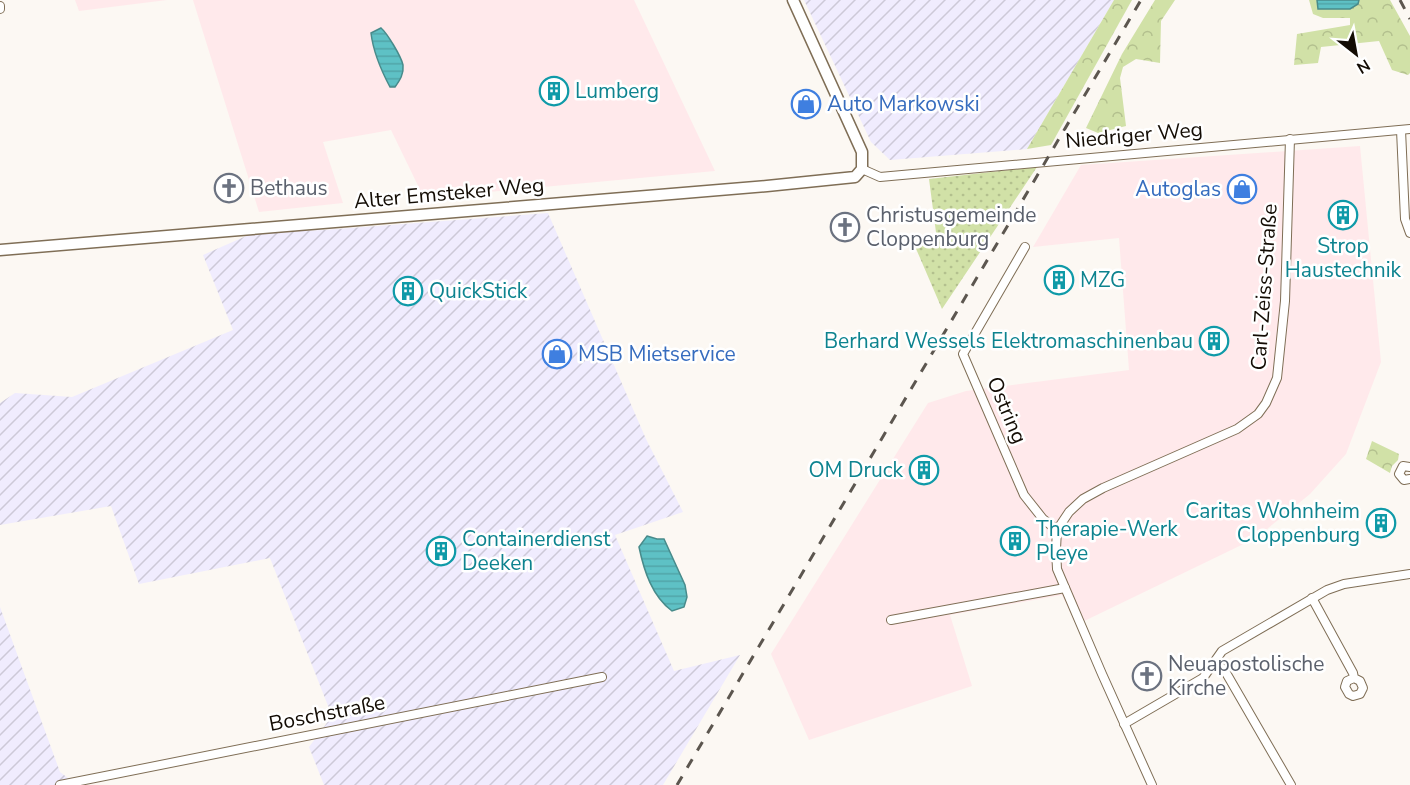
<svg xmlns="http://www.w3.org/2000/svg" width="1410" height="785" font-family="'Nunito Sans',sans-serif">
	<defs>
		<pattern id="industrial-furrows" width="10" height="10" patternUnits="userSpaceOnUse" patternTransform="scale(1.5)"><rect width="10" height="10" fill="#f0ecfe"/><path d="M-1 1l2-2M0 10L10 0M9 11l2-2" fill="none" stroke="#cdc9d8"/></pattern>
		<pattern id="grass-dots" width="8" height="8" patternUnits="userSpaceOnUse" patternTransform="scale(1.5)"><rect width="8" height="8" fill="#d1e1a7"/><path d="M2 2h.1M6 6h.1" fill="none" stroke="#b3c08e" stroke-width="1.8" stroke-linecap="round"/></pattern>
		<pattern id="forest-crowns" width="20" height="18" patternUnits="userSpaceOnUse" patternTransform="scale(1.5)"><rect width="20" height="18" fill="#d1e1a7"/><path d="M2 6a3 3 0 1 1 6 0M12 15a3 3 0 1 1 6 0" fill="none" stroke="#b3c08e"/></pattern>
		<pattern id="water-rules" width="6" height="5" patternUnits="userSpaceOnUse" patternTransform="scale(1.5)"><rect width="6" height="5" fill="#5ec1c5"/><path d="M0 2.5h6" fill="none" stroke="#51a5a8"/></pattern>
	</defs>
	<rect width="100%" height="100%" fill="#fcf8f3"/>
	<!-- commercial -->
	<g fill="#ffe9eb">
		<polygon points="75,0 167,0 79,11"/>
		<polygon points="193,0 634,0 715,171 424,198 391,130 323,142 343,203 259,212"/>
		<polygon points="1360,146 1381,362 1346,454 1310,494 1256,538 1076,625 1062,595 950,615 972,686 809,740 771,654 928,403 966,391 1129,370 1119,238 1033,247 1081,165"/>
	</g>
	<!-- industrial -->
	<g fill="url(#industrial-furrows)">
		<polygon points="804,0 1114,0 1027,149 890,160 871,142"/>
		<polygon points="548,213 646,439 683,512 615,535 674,671 740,655 663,785 324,785 309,747 332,716 270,558 139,584 111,506 0,525 0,403 15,393 72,397 233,330 203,255 253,233 324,230"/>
		<polygon points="0,607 60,772 77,785 0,785"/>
	</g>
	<!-- grass -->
	<polygon fill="url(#grass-dots)" points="1037,167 942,309 914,244 937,240 929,179"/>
	<!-- forest -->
	<g fill="url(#forest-crowns)">
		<polygon points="1114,0 1132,0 1051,145 1027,149"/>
		<polygon points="1155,0 1175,0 1161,21 1160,63 1136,59 1123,67 1120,78 1126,126 1098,133 1086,128 1122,54"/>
		<polygon points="1309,0 1317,0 1318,9 1358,4 1359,0 1390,0 1410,36 1410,73 1408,75 1392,70 1379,41 1321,47 1318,63 1294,65 1297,34 1350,25 1350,18 1323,18 1313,14"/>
		<polygon points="1372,441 1399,454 1398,460 1392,466 1390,473 1366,459"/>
	</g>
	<!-- water -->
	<g fill="url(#water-rules)" stroke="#488b8b" stroke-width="1.5">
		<polygon points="1317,0 1359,0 1358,4 1350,9 1318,9"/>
		<path d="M 381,28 C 387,33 401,56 403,65 C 404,74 400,80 395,87 L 390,87 C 382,72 373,50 371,33 Z"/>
		<path d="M 647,536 L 657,539 L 664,539 L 685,585 L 687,597 L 684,607 L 672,611 C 652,596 644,571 639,547 Z"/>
	</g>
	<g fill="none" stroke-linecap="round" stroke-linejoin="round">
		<!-- minor casing -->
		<g stroke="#7f6e56" stroke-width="10">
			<g id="minor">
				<polyline points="0,6 0,9"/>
				<polyline points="1401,130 1405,219 1410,233"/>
				<polyline points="862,169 880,177 1410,129"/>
				<polyline points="1025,247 963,354 1024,495 1043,519 1057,530"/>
				<polyline points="1410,467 1403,466 1399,474 1404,480 1410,479"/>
				<polyline points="1312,598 1353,673 1354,678 1360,681 1363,688 1360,694 1353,696 1349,694 1345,687 1347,681 1354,678"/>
				<polyline points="891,620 1065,588"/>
				<polyline points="1215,662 1225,671 1291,785"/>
				<polyline points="1124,724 1203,678 1222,651 1327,590 1344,584 1410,574"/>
				<polyline points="60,785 602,677"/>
				<polyline points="1152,785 1102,674 1057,569 1056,549 1057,530 1069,512 1083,499 1103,488 1237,429 1258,414 1266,403 1277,378 1285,301 1290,139"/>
			</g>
		</g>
		<!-- tertiary casing -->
		<g stroke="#7f6e56" stroke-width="13">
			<polyline id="tertiary" points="0,250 767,186 855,177 862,169 862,152 793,0"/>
		</g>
		<!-- minor -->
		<use href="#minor" stroke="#fff" stroke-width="8"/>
		<!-- tertiary -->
		<use href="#tertiary" stroke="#fff" stroke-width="10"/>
		<!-- rail -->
		<g stroke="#5c564f" stroke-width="3" stroke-dasharray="10 10" stroke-linecap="butt">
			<polyline points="1400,0 1410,19"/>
			<polyline points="677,785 1141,0"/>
		</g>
	</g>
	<!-- icons -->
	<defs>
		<g id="building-ring" transform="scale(1.5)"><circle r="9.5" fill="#fff" stroke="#0f9aa8" stroke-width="1.5"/><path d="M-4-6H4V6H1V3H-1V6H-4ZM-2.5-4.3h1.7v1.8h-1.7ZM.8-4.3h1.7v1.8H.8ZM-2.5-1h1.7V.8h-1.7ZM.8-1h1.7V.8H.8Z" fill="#0f9aa8"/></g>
		<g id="shop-ring" transform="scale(1.5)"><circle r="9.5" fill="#fff" stroke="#3f7fe0" stroke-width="1.5"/><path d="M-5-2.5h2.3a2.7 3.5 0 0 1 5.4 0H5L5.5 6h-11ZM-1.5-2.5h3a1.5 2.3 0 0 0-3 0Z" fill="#3f7fe0"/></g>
		<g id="church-ring" transform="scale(1.5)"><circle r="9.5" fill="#fff" stroke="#6b7280" stroke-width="1.5"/><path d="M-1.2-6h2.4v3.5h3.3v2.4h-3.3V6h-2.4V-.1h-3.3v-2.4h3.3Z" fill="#6b7280"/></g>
	</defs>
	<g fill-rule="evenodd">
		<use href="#building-ring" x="554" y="91"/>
		<use href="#shop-ring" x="806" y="104"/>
		<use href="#church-ring" x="229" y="188"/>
		<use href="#shop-ring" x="1242" y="189"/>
		<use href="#building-ring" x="1343" y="215"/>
		<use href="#church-ring" x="845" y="227"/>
		<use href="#building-ring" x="1059" y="280"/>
		<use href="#building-ring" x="408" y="291"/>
		<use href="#building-ring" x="1214" y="341"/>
		<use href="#shop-ring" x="557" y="354"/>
		<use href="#building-ring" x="924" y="470"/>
		<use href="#building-ring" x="1381" y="523"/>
		<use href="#building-ring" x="1015" y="541"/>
		<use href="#building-ring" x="441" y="551"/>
		<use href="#church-ring" x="1147" y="676"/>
	</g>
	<g text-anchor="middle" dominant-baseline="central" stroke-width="5" stroke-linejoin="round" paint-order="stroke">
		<!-- culture labels -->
		<g font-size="21" fill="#0d838f" stroke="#fff" text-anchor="start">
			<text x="575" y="91">Lumberg</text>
			<text x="1343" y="246" text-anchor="middle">Strop<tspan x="1343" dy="24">Haustechnik</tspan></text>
			<text x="1080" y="280">MZG</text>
			<text x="429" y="291">QuickStick</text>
			<text x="1193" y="341" text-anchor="end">Berhard Wessels Elektromaschinenbau</text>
			<text x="903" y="470" text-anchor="end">OM Druck</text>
			<text x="1360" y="511" text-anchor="end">Caritas Wohnheim<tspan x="1360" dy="24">Cloppenburg</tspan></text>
			<text x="1036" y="529">Therapie-Werk<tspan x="1036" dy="24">Pleye</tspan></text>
			<text x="462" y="539">Containerdienst<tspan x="462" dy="24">Deeken</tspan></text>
		</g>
		<!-- shop labels -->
		<g font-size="21" fill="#366cbe" stroke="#fff" text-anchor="start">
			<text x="827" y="104">Auto Markowski</text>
			<text x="1221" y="189" text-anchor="end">Autoglas</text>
			<text x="578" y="354">MSB Mietservice</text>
		</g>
		<!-- street labels -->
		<g font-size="21" fill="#130c04" stroke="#fff">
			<text transform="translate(1134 135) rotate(-5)">Niedriger Weg</text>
			<text transform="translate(449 193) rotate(-5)">Alter Emsteker Weg</text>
			<text transform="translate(1264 287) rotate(-86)">Carl-Zeiss-Straße</text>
			<text transform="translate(1007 410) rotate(67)">Ostring</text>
			<text transform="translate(327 713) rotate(-11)">Boschstraße</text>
		</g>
		<!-- worship labels -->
		<g font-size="21" fill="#5b616d" stroke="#fff" text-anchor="start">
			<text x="250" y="188">Bethaus</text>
			<text x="866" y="215">Christusgemeinde<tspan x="866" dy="24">Cloppenburg</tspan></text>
			<text x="1168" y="664">Neuapostolische<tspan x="1168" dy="24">Kirche</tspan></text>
		</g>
	</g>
	<!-- north arrow -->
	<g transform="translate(1356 54) rotate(149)" stroke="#ffffff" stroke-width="4.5" paint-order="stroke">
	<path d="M0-4.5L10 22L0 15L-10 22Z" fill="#130c04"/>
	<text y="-9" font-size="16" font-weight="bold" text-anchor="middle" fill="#130c04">N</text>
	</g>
</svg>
